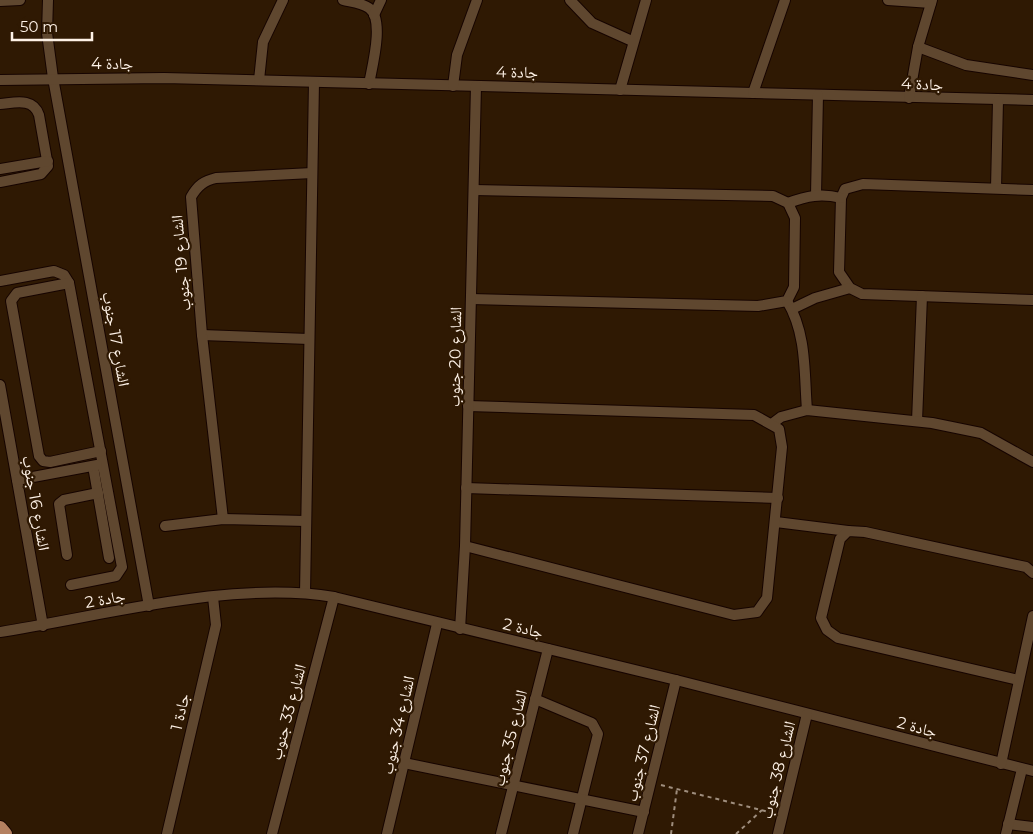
<svg xmlns="http://www.w3.org/2000/svg" width="1033" height="834" font-family="Montserrat,'Noto Naskh Arabic',sans-serif">
	<rect width="100%" height="100%" fill="#2f1903"/>
	<g fill="none" stroke-linecap="round" stroke-linejoin="round">
		<!-- minor casing -->
		<g stroke="#160400" stroke-width="12">
			<g id="minor">
				<polyline points="48,0 47,33 53,78 149,606"/>
				<path d="M 343,0 C 351,2 362,3 369,8 C 385,19 372,67 369,84"/>
				<polyline points="570,0 592,23 632,41"/>
				<polyline points="888,0 931,3"/>
				<polyline points="0,1 20,0"/>
				<polyline points="374,15 381,0"/>
				<polyline points="918,47 966,65 1033,75"/>
				<polyline points="0,80 164,78 1033,100"/>
				<polyline points="259,80 263,42 283,0"/>
				<polyline points="453,86 457,55 477,0"/>
				<polyline points="620,90 646,0"/>
				<polyline points="753,93 785,0"/>
				<polyline points="909,98 918,47 932,0"/>
				<path d="M 0,104 C 14,103 33,97 39,115 L 48,166 L 41,174 L 0,182"/>
				<polyline points="0,169 48,161"/>
				<polyline points="996,188 998,101"/>
				<polyline points="1033,190 863,184 845,189 841,198 839,272 850,288 862,294 1033,300"/>
				<polyline points="816,195 818,95"/>
				<path d="M 788,203 C 807,196 821,193 841,198"/>
				<polyline points="0,281 54,271 64,275 69,283 122,567 116,576 71,585"/>
				<polyline points="69,283 17,293 11,301 39,456 43,461 50,462 101,451"/>
				<polyline points="471,299 758,306 787,301 794,287 795,218 788,203 773,196 474,190"/>
				<path d="M 787,301 C 807,334 804,373 807,410"/>
				<polyline points="792,309 815,298 850,288"/>
				<polyline points="202,335 309,339"/>
				<polyline points="0,385 43,626"/>
				<polyline points="917,421 922,296"/>
				<polyline points="773,423 781,417 807,410 932,423 981,433 1033,462"/>
				<polyline points="93,466 109,558"/>
				<polyline points="17,480 97,465"/>
				<polyline points="466,488 778,498"/>
				<path d="M 223,519 L 202,335 L 191,197 C 198,185 204,181 216,178 L 312,173"/>
				<polyline points="776,522 848,531"/>
				<polyline points="165,526 223,519 306,521"/>
				<polyline points="465,546 734,615 757,612 767,598 782,447 779,429 754,415 468,406"/>
				<polyline points="67,555 59,504 64,500 98,493"/>
				<polyline points="305,593 314,82"/>
				<polyline points="460,629 465,546 476,86"/>
				<path d="M 0,632 C 103,616 231,580 334,597 L 676,680 L 1033,771"/>
				<polyline points="1018,680 838,638 827,630 821,618 840,539 848,531 865,532 1026,567 1033,573"/>
				<polyline points="535,699 592,723 598,734 573,834"/>
				<polyline points="404,763 644,812"/>
				<polyline points="1001,764 1033,616"/>
				<polyline points="1008,824 1033,827"/>
				<polyline points="167,834 216,625 213,597"/>
				<polyline points="272,834 334,597"/>
				<polyline points="387,834 437,624"/>
				<polyline points="501,834 548,649"/>
				<polyline points="638,834 676,680"/>
				<polyline points="778,834 807,714"/>
				<polyline points="1006,834 1022,769"/>
			</g>
		</g>
		<!-- major casing -->
		<g stroke="#160400" stroke-width="16">
			<polyline id="major" points="0,828 5,834"/>
		</g>
		<!-- path -->
		<g stroke="#9f8e7e" stroke-width="2" stroke-dasharray="4 4" stroke-linecap="butt">
			<polyline points="661,785 773,813"/>
			<polyline points="671,834 677,789"/>
			<polyline points="736,834 762,810"/>
		</g>
		<!-- minor -->
		<use href="#minor" stroke="#5f472f" stroke-width="10"/>
		<!-- major -->
		<use href="#major" stroke="#b48060" stroke-width="14"/>
	</g>
	<g text-anchor="middle" dominant-baseline="central" stroke-width="4.5" stroke-linejoin="round" paint-order="stroke">
		<!-- street labels -->
		<g font-size="16" fill="#fef2e7" stroke="#2f1903">
			<text x="112" y="63">جادة 4</text>
			<text transform="translate(517 72) rotate(1)">جادة 4</text>
			<text transform="translate(922 84) rotate(2)">جادة 4</text>
			<text transform="translate(181 263) rotate(-95)">الشارع 19 جنوب</text>
			<text transform="translate(116 339) rotate(80)">الشارع 17 جنوب</text>
			<text transform="translate(455 357) rotate(-89)">الشارع 20 جنوب</text>
			<text transform="translate(36 503) rotate(80)">الشارع 16 جنوب</text>
			<text transform="translate(105 599) rotate(-10)">جادة 2</text>
			<text transform="translate(523 628) rotate(13)">جادة 2</text>
			<text transform="translate(180 712) rotate(-77)">جادة 1</text>
			<text transform="translate(288 712) rotate(-75)">الشارع 33 جنوب</text>
			<text transform="translate(398 725) rotate(-77)">الشارع 34 جنوب</text>
			<text transform="translate(917 727) rotate(15)">جادة 2</text>
			<text transform="translate(510 738) rotate(-76)">الشارع 35 جنوب</text>
			<text transform="translate(643 753) rotate(-76)">الشارع 37 جنوب</text>
			<text transform="translate(778 770) rotate(-76)">الشارع 38 جنوب</text>
		</g>
	</g>
	<!-- scale -->
	<path d="M12 32v8h80v-8" fill="none" stroke="#fef2e7" stroke-width="2.5"/>
	<text x="20" y="32" font-size="15" fill="#fef2e7" stroke="#2f1903" stroke-width="4" paint-order="stroke">50 m</text>
</svg>
